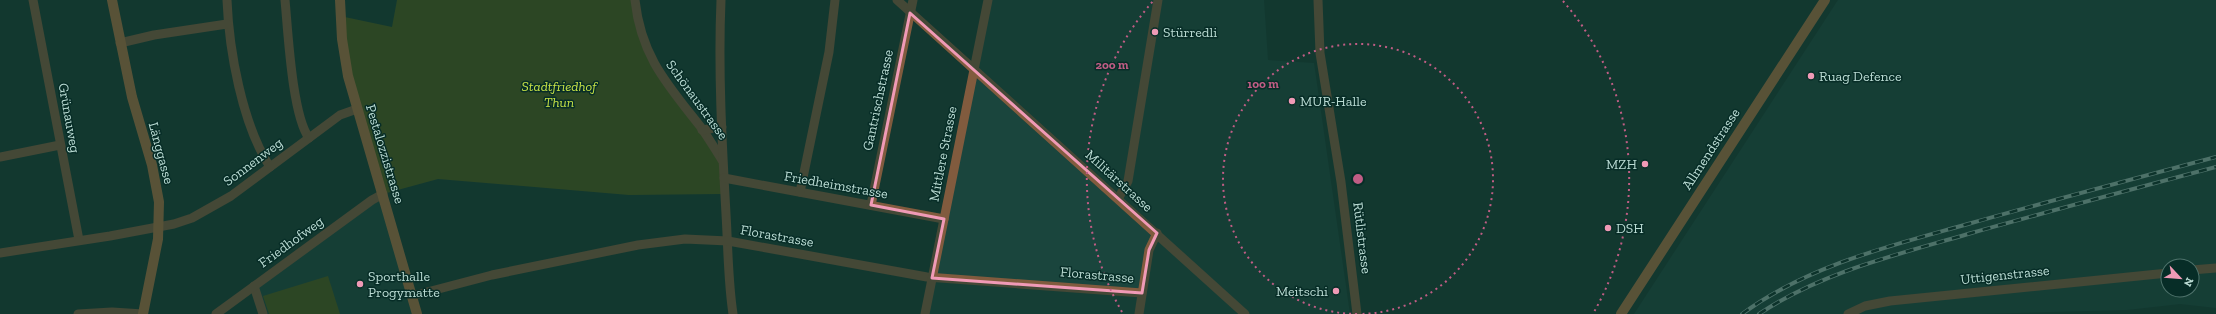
<svg xmlns="http://www.w3.org/2000/svg" width="2216" height="314" font-family="'Zilla Slab',serif">
	<rect width="100%" height="100%" fill="#133830"/>
	<!-- built -->
	<g fill="#1a453d" fill-rule="evenodd">
		<polygon points="988,0 1264,0 1268,60 1314,63 1350,314 925,314"/>
		<path d="M 1838,0 L 2216,0 L 2216,308 L 2180,304 L 2127,310 L 1982,314 L 1634,314 ZM 2168,266 L 2192,266 L 2192,290 L 2168,290 Z"/>
		<polygon points="383,194 417,314 263,314 254,286"/>
	</g>
	<!-- green -->
	<g fill="#4c5718">
		<polygon points="397,0 635,0 644,45 722,160 721,194 629,195 438,179 383,194 357,109 340,16 392,27"/>
		<polygon points="328,276 340,314 269,314 263,296"/>
	</g>
	<g fill="none" stroke-linecap="round" stroke-linejoin="round">
		<!-- street -->
		<g stroke="#815b3e" stroke-width="9">
			<polyline points="33,0 79,240"/>
			<path d="M 227,0 C 229,50 242,124 270,167"/>
			<path d="M 285,0 C 288,31 292,115 309,138"/>
			<path d="M 635,0 C 641,56 667,84 700,126 C 708,137 715,149 722,160"/>
			<path d="M 721,0 C 718,71 722,142 726,214 C 728,247 728,281 733,314"/>
			<polyline points="897,0 1245,314"/>
			<polyline points="1318,0 1320,53 1341,182 1357,314"/>
			<polyline points="120,43 154,35 227,24"/>
			<polyline points="702,130 722,127"/>
			<polyline points="0,157 60,145"/>
			<polyline points="724,178 944,219"/>
			<polyline points="800,192 829,52 835,0"/>
			<polyline points="1118,199 1128,181 1158,0"/>
			<polyline points="871,205 913,0"/>
			<polyline points="0,253 110,236 174,224 192,218 231,196 340,115 357,109"/>
			<polyline points="2192,270 2216,268"/>
			<polyline points="254,286 263,314"/>
			<polyline points="412,296 492,275 638,245 685,239 728,241 927,277 1142,293"/>
			<polyline points="78,314 112,312 143,314"/>
			<polyline points="216,314 372,200 383,194"/>
			<polyline points="925,314 988,0"/>
			<polyline points="1139,314 1149,250 1157,233"/>
			<polyline points="1848,314 1865,306 1890,301 2168,273"/>
		</g>
		<!-- secondary -->
		<g stroke="#ae7241" stroke-width="10">
			<polyline points="112,0 132,97 152,165 159,202 158,239 143,314"/>
			<polyline points="340,0 342,39 348,76 417,314"/>
			<polyline points="1621,314 1825,0"/>
		</g>
		<!-- rail casing -->
		<g stroke="#94b6ae" stroke-width="4">
			<g id="rail">
				<path d="M 1742,314 C 1809,265 1890,246 1968,224 C 2050,201 2133,179 2216,157"/>
				<path d="M 1759,314 C 1822,272 1896,255 1968,234 C 2050,211 2133,189 2216,167"/>
			</g>
		</g>
		<!-- rail -->
		<use href="#rail" stroke="#072d27" stroke-width="2.5" stroke-dasharray="8" stroke-linecap="butt"/>
	</g>
	<!-- marked area -->
	<path d="M0 0H2216V314H0ZM 910,13 L 1157,233 L 1149,250 L 1142,293 L 932,278 L 944,219 L 871,205 Z" fill="#133830" fill-opacity=".55" fill-rule="evenodd"/>
	<path fill="none" stroke="#f09ab6" stroke-width="3" stroke-linejoin="round" d="M 910,13 L 1157,233 L 1149,250 L 1142,293 L 932,278 L 944,219 L 871,205 Z"/>
	<!-- distance rings -->
	<g fill="none" stroke="#c05d85" stroke-width="2" stroke-dasharray="2 4">
		<path d="M1357 314A135 135 0 1 1 1359 314"/>
		<path d="M1122 312A271 271 0 0 1 1153 1M1563 1A271 271 0 0 1 1594 312"/>
	</g>
	<!-- markers -->
	<g fill="#f09ab6" stroke="#072d27" stroke-width="1.5">
		<circle cx="1155" cy="32" r="4"/>
		<circle cx="1811" cy="76" r="4"/>
		<circle cx="1292" cy="101" r="4"/>
		<circle cx="1645" cy="164" r="4"/>
		<circle cx="1608" cy="228" r="4"/>
		<circle cx="360" cy="284" r="4"/>
		<circle cx="1336" cy="291" r="4"/>
	</g>
	<g text-anchor="middle" dominant-baseline="central" stroke-width="3" stroke-linejoin="round" paint-order="stroke">
		<!-- poi labels -->
		<g font-size="14" fill="#bbdcd4" stroke="#072d27" text-anchor="start">
			<text x="1163" y="32">Stürredli</text>
			<text x="1819" y="76">Ruag Defence</text>
			<text x="1300" y="101">MUR-Halle</text>
			<text x="1637" y="164" text-anchor="end">MZH</text>
			<text x="1616" y="228">DSH</text>
			<text x="368" y="276">Sporthalle<tspan x="368" dy="16">Progymatte</tspan></text>
			<text x="1328" y="291" text-anchor="end">Meitschi</text>
		</g>
		<!-- park labels -->
		<g font-size="14" font-style="italic" fill="#c6e146" stroke="#072d27">
			<text x="559" y="86">Stadtfriedhof<tspan x="559" dy="16">Thun</tspan></text>
		</g>
		<!-- street labels -->
		<g font-size="14" fill="#bbdcd4" stroke="#072d27">
			<text transform="translate(697 100) rotate(54)">Schönaustrasse</text>
			<text transform="translate(878 100) rotate(-78)">Gantrischstrasse</text>
			<text transform="translate(69 118) rotate(80)">Grünauweg</text>
			<text transform="translate(1711 149) rotate(-57)">Allmendstrasse</text>
			<text transform="translate(161 153) rotate(75)">Länggasse</text>
			<text transform="translate(385 154) rotate(73)">Pestalozzistrasse</text>
			<text transform="translate(943 154) rotate(-79)">Mittlere Strasse</text>
			<text transform="translate(253 162) rotate(-37)">Sonnenweg</text>
			<text transform="translate(1119 181) rotate(42)">Militärstrasse</text>
			<text transform="translate(836 185) rotate(10)">Friedheimstrasse</text>
			<text transform="translate(777 236) rotate(10)">Florastrasse</text>
			<text transform="translate(1362 238) rotate(83)">Rütlistrasse</text>
			<text transform="translate(291 242) rotate(-36)">Friedhofweg</text>
			<text transform="translate(1097 275) rotate(5)">Florastrasse</text>
			<text transform="translate(2005 275) rotate(-6)">Uttigenstrasse</text>
		</g>
	</g>
	<circle cx="1358" cy="179" r="6" fill="#c05d85" stroke="#072d27" stroke-width="2"/>
	<g font-size="12" text-anchor="middle" font-weight="bold" fill="#c05d85" stroke="#072d27" stroke-width="3" stroke-linejoin="round" paint-order="stroke">
		<text x="1112" y="69">200 m</text>
		<text x="1263" y="88">100 m</text>
	</g>
	<!-- north arrow -->
	<g transform="translate(2180 278) rotate(116)"><circle r="19" fill="#072d27" stroke="#4f736c"/>
	<path d="M0-3L7 15L0 10L-7 15Z" fill="#f09ab6"/>
	<text y="-6" font-size="11" font-weight="bold" text-anchor="middle" fill="#bbdcd4">N</text>
	</g>
</svg>
